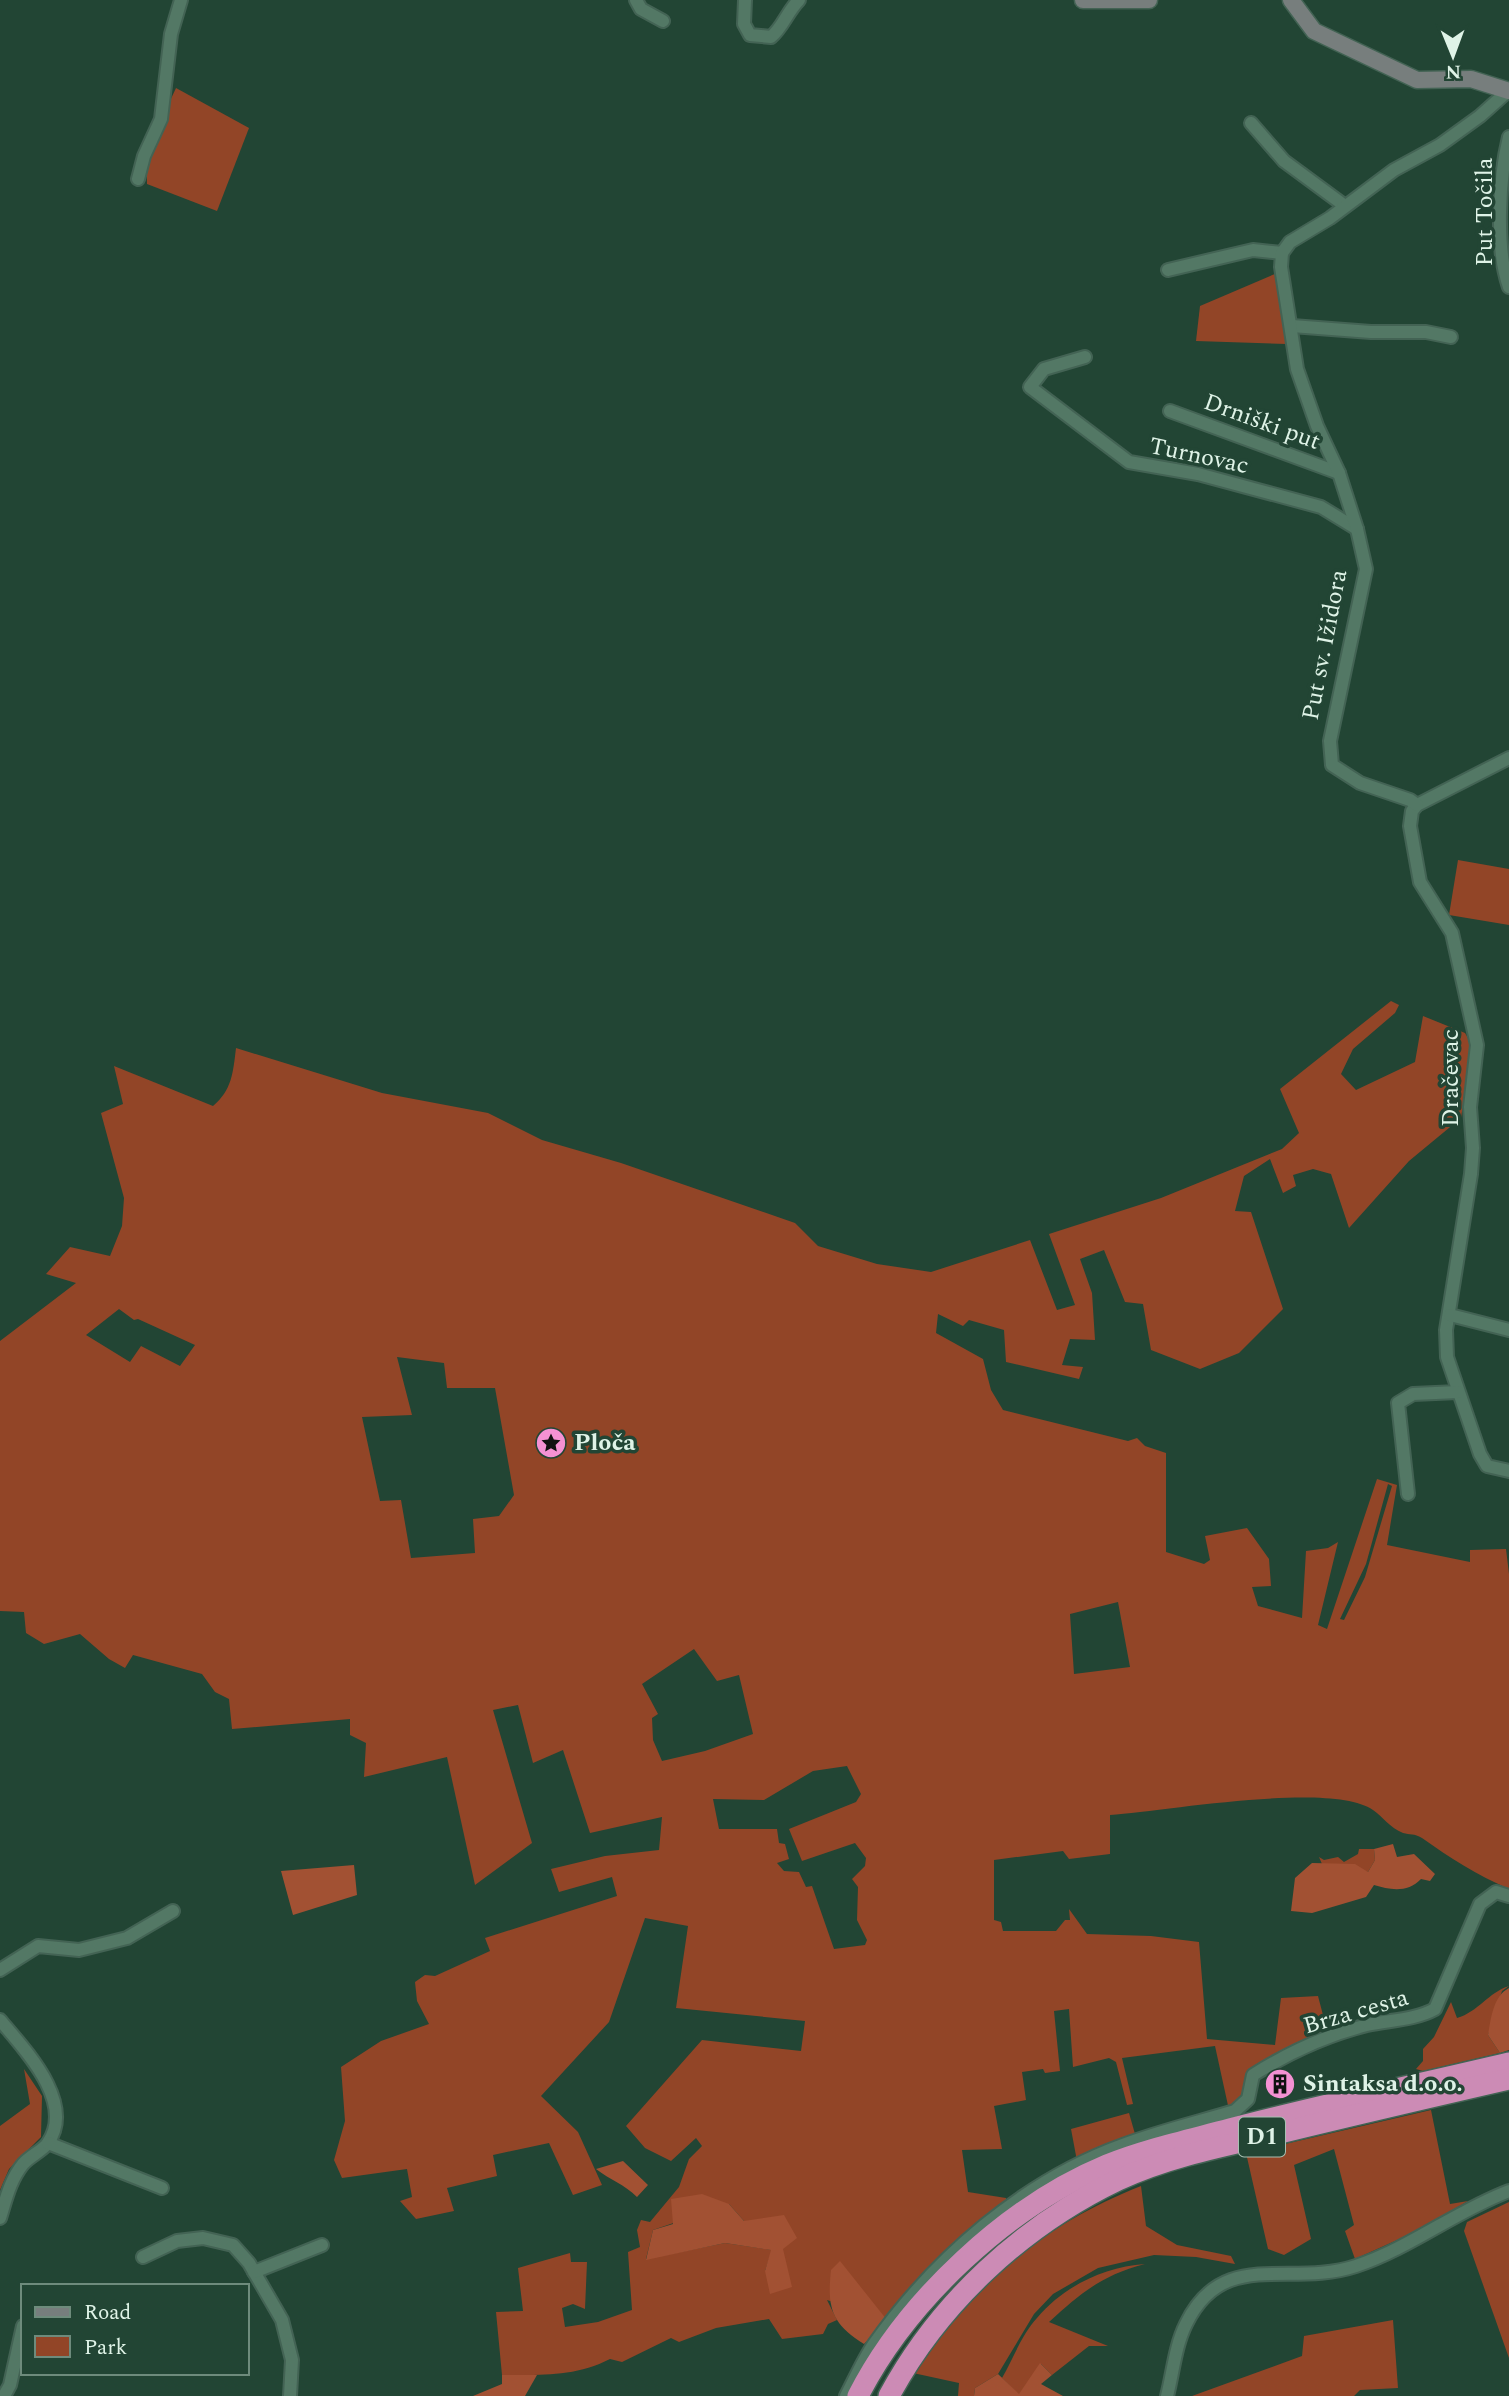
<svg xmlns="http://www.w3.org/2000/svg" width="1509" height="2396" font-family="Spectral,serif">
	<rect width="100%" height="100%" fill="#224534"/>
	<!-- green -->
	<g fill="#924527" fill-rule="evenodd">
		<polygon points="176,88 249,128 217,211 147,184 146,152"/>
		<polygon points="1277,273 1287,344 1196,341 1200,306"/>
		<polygon points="1458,860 1509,869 1509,925 1449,915"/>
		<path d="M 1391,1001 L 1399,1005 L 1395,1013 L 1353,1049 L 1341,1074 L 1356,1090 L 1415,1062 L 1423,1016 L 1465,1033 L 1472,1045 L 1461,1118 L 1409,1161 L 1349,1228 L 1331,1174 L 1313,1169 L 1293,1175 L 1296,1186 L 1283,1193 L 1270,1159 L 1244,1176 L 1235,1211 L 1251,1212 L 1283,1309 L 1239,1353 L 1200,1369 L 1151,1350 L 1143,1304 L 1125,1302 L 1104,1250 L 1080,1259 L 1092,1293 L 1095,1340 L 1070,1339 L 1062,1365 L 1083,1367 L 1079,1379 L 1006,1362 L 1004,1330 L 969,1320 L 963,1326 L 938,1314 L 936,1333 L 983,1359 L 991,1390 L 1003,1410 L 1128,1441 L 1137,1438 L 1145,1446 L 1166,1453 L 1166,1552 L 1204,1564 L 1210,1560 L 1205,1536 L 1247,1528 L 1269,1559 L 1271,1586 L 1252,1587 L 1258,1606 L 1302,1618 L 1306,1551 L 1328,1548 L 1338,1542 L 1318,1625 L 1327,1629 L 1377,1479 L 1397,1485 L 1387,1545 L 1470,1562 L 1470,1550 L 1506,1549 L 1509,1574 L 1509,1889 C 1477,1875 1450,1858 1422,1838 C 1414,1833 1410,1835 1403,1833 C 1390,1828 1383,1817 1373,1810 C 1332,1781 1165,1811 1110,1815 L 1110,1854 L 1069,1859 L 1063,1851 L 994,1860 L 994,1920 L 1001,1922 L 1003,1931 L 1056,1931 L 1065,1920 L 1070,1920 L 1069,1909 L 1087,1934 L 1151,1936 L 1199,1942 L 1207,2039 L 1275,2045 L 1281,1998 L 1318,1996 L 1328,2034 L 1266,2061 L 1242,2100 L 1229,2110 L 1215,2046 L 1122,2058 L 1133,2104 L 1127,2105 L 1116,2062 L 1109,2058 L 1073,2067 L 1069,2009 L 1054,2011 L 1060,2071 L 1045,2073 L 1043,2069 L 1022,2072 L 1026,2100 L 994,2106 L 1002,2149 L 962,2150 L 968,2192 L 1006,2198 L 1006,2203 L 887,2320 L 827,2300 L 837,2320 L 828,2324 L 823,2334 L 782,2339 L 769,2319 L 716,2328 L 679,2342 L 671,2338 L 622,2362 L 610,2359 C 575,2377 540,2375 502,2375 L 496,2312 L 523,2311 L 518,2268 L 570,2253 L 571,2262 L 587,2262 L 585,2309 L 573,2304 L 562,2308 L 565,2327 L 598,2322 L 632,2310 L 628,2252 L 640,2247 L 637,2230 L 641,2220 L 650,2222 L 679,2187 L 689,2159 L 702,2146 L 696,2138 L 671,2161 L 645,2148 L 626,2126 L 702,2040 L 801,2051 L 805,2021 L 676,2008 L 688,1926 L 645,1918 L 609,2022 L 541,2096 L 578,2132 L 602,2185 L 573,2195 L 549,2143 L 493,2155 L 497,2176 L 447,2188 L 454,2211 L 416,2219 L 400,2201 L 412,2197 L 407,2169 L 342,2178 L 334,2160 L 345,2121 L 341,2067 L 381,2041 L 429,2024 L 417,2001 L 415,1982 L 425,1975 L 435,1976 L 490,1951 L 485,1938 L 617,1896 L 612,1877 L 559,1892 L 551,1869 L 605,1856 L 659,1850 L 662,1817 L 590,1833 L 563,1750 L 533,1763 L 518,1705 L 493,1710 L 532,1843 L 475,1885 L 447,1757 L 364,1777 L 366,1743 L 350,1735 L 350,1719 L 232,1729 L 229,1699 L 215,1692 L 202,1674 L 133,1655 L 125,1668 L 109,1659 L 80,1634 L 44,1644 L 26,1633 L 24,1612 L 0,1611 L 0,1341 L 76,1283 L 46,1274 L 70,1247 L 110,1256 L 122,1226 L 124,1198 L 101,1113 L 123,1104 L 114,1066 L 213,1106 C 232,1090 233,1073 236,1048 L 382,1093 L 488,1113 L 542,1140 L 621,1163 L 795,1223 L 818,1246 L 877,1264 L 931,1272 L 1030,1240 L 1057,1310 L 1075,1305 L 1049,1234 L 1161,1198 L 1282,1149 L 1299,1133 L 1280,1089 ZM 119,1309 L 134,1320 L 138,1319 L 195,1345 L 180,1366 L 141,1346 L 130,1362 L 86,1335 ZM 397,1357 L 444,1363 L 447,1388 L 495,1388 L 514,1495 L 499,1516 L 473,1519 L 475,1553 L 411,1558 L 401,1500 L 380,1501 L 362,1417 L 412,1415 ZM 1388,1484 L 1392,1486 L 1365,1577 L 1344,1620 L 1340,1619 L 1366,1564 ZM 1118,1602 L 1130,1667 L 1074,1674 L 1070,1614 ZM 694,1649 L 717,1681 L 739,1675 L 753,1734 L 705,1751 L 662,1761 L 653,1740 L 652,1718 L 658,1714 L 642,1684 ZM 847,1766 L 861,1794 L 856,1802 L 789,1829 L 802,1861 L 855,1843 L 866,1858 L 865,1866 L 852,1879 L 858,1887 L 857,1920 L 867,1940 L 865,1945 L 834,1949 L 812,1886 L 806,1887 L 799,1872 L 784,1871 L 777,1863 L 789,1859 L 785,1844 L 779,1843 L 777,1829 L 719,1829 L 713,1799 L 764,1800 L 813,1771 ZM 729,2204 L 744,2221 L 783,2249 L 765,2271 L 772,2250 L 725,2243 L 646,2259 L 653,2230 Z"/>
		<polygon points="1359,1849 1374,1849 1375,1860 1368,1872 1322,1864 1319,1857 1324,1860 1338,1857 1344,1862 1358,1854"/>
		<path d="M 1509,1986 L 1502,1991 L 1488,2035 L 1500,2053 L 1423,2071 L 1416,2069 L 1423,2061 L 1423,2049 L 1434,2037 L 1451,2002 L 1457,2018 C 1478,2012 1489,1992 1509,1986 Z"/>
		<polygon points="24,2069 42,2096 41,2137 9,2169 0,2190 0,2126 30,2104"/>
		<polygon points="1431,2110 1450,2204 1468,2201 1415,2232 1355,2259 1345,2231 1354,2225 1334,2149 1294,2165 1311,2239 1284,2255 1268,2249 1246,2153"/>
		<polygon points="1129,2113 1135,2134 1077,2161 1071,2129"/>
		<path d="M 1141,2186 L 1146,2226 L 1177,2245 L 1231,2256 L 1235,2264 L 1196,2257 L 1154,2255 L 1098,2268 L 1053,2294 L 1034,2314 L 998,2374 L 975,2388 L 974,2396 L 958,2396 L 959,2383 L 913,2373 C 979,2283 1036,2228 1141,2186 Z"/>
		<polygon points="1509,2202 1509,2358 1464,2231 1467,2222"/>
		<path d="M 1145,2264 C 1102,2275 1081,2293 1049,2322 L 1108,2346 L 1089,2346 L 1052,2375 L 1041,2364 L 1019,2395 L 1002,2378 C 1013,2359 1022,2334 1037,2318 C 1064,2286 1104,2267 1145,2264 Z"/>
		<polygon points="1393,2320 1398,2388 1360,2390 1354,2396 1192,2396 1302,2356 1304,2336"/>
	</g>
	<!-- forest -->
	<g fill="#a25133">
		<path d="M 1393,1844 L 1397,1857 L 1414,1854 L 1435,1874 L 1430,1881 L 1421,1879 C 1408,1893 1390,1890 1374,1885 L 1366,1897 L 1312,1913 L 1291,1911 L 1295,1878 L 1312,1863 L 1355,1864 L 1368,1872 L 1375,1860 L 1374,1849 Z"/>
		<polygon points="354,1865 357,1895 293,1915 281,1871"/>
		<path d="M 1509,1988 L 1509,2050 L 1500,2053 L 1488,2035 C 1491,2019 1493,1996 1509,1988 Z"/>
		<path d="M 623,2161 L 648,2185 L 637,2197 C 624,2184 610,2180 596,2169 Z"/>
		<polygon points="702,2194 729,2204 744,2221 784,2215 797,2238 783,2249 792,2287 770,2294 765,2271 771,2250 725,2243 646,2260 653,2230 673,2224 671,2199"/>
		<path d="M 840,2261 L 887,2320 L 864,2344 C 831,2324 827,2307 831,2270 Z"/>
		<polygon points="1040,2363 1052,2375 1041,2384 1063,2396 974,2396 975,2388 998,2374 1019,2394"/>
		<polygon points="502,2375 537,2375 525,2396 473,2396 502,2384"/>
	</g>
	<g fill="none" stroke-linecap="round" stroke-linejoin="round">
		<!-- street casing -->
		<g stroke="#436354" stroke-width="16">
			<g id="street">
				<polyline points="636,0 641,9 663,21"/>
				<path d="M 745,0 L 744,24 L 750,35 L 771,37 C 783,27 787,12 799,0"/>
				<polyline points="1251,123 1284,161 1345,206"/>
				<path d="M 1509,137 C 1499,178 1495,247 1509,287"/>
				<polyline points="138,179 144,156 161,119 171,34 181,0"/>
				<polyline points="1168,270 1253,250 1282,253"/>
				<polyline points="1292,326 1371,332 1426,332 1451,337"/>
				<polyline points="1085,357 1044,369 1030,387 1129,462 1198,474 1321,507 1357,529"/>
				<polyline points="1170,411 1339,473"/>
				<polyline points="1509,758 1417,805 1412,811 1410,826 1420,882 1452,933 1477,1045 1470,1107 1473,1148 1471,1174 1446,1330 1447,1357 1480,1454 1487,1466 1509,1471"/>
				<polyline points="1417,805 1410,800 1360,783 1332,765 1330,741 1366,569 1357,529 1339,473 1317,426 1297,369 1281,267 1282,253 1290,242 1330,218 1394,170 1440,145 1480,116 1508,91"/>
				<polyline points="1450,1315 1509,1330"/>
				<polyline points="1408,1494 1398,1403 1413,1394 1458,1392"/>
				<polyline points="0,1970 38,1946 79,1950 127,1938 173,1911"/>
				<path d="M 0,2020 C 24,2049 76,2102 48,2143 C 42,2151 30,2156 23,2164 C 10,2180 6,2199 0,2218"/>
				<polyline points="48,2143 162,2188"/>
				<polyline points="143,2257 177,2241 203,2238 233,2245 249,2263 282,2320 292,2360 290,2396"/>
				<polyline points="254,2272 322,2245"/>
				<polyline points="4,2396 10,2385 23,2326"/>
				<path d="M 846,2396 C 855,2379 863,2360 874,2344 C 935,2258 1023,2181 1123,2145 C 1160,2131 1198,2122 1235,2111 L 1248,2099 L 1253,2075 C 1288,2053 1327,2035 1367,2025 C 1389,2020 1415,2020 1435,2009 L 1480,1904 L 1496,1892 L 1509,1896"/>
				<path d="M 1167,2396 C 1173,2373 1175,2346 1186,2324 C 1223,2247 1290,2288 1356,2266 C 1410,2248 1456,2211 1509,2191"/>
			</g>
		</g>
		<!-- secondary casing -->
		<g stroke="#436354" stroke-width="19">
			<g id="secondary">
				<polyline points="1083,0 1149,0"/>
				<polyline points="1291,0 1314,31 1417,80 1471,79 1509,91"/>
			</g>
		</g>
		<!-- highway casing -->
		<g stroke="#436354" stroke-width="24">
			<g id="highway">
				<path d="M 858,2396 C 907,2300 1008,2206 1107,2165 C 1147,2149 1189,2140 1230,2129 C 1322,2105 1416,2085 1509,2063"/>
				<path d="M 889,2396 C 939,2303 1022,2226 1118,2180 C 1167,2157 1223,2146 1276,2134 C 1353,2115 1431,2097 1509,2079"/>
			</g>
		</g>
		<!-- street -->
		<use href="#street" stroke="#537865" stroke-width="12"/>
		<!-- secondary -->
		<use href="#secondary" stroke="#777e7d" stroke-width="16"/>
		<!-- highway -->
		<use href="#highway" stroke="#cc8bb5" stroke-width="21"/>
	</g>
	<!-- icons -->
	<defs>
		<g id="sight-disc" transform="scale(1.575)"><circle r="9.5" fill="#f491d3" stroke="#224534"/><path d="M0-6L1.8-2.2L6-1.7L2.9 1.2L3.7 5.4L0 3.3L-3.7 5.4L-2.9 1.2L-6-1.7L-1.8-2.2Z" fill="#111"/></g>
		<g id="building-disc" transform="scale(1.575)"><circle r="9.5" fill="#f491d3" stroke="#224534"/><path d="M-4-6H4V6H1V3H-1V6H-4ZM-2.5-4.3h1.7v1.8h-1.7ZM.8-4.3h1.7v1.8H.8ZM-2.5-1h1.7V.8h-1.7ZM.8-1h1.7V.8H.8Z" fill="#111"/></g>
	</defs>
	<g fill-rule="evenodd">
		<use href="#sight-disc" x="551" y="1443"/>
		<use href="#building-disc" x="1280" y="2084"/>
	</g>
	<g text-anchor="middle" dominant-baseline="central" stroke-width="7" stroke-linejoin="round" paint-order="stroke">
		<!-- shield labels -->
		<rect fill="#224534" stroke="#a6bfb1" stroke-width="2" x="1239" y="2117.5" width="46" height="39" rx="5"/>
		<g font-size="23" font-weight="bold" fill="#dff3e7">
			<text x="1262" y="2137">D1</text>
		</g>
		<!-- street labels -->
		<g font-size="24" fill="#dff3e7" stroke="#224534">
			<text transform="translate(1485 212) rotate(-90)">Put Točila</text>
			<text transform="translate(1262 422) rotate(20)">Drniški put</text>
			<text transform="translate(1199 456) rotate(12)">Turnovac</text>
			<text transform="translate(1325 645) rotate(-79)">Put sv. Ižidora</text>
			<text transform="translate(1451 1078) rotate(-90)">Dračevac</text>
			<text transform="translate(1356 2012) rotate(-16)">Brza cesta</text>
		</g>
		<!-- poi labels -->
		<g font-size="24" font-weight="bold" fill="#dff3e7" stroke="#224534" text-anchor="start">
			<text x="574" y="1443">Ploča</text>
			<text x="1303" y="2084">Sintaksa d.o.o.</text>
		</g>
	</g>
	<!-- legend -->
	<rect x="21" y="2284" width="228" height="91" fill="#224534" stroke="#6e8b7c" stroke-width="2"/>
	<rect x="35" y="2307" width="35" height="10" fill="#777e7d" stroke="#6e8b7c" stroke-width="2"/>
	<text x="84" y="2319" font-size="21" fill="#dff3e7">Road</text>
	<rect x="35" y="2336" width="35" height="21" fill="#924527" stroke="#6e8b7c" stroke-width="2"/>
	<text x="84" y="2354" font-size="21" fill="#dff3e7">Park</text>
	<!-- north arrow -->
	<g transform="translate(1453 56) rotate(179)" stroke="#224534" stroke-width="5" paint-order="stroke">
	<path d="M0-5L12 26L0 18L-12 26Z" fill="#dff3e7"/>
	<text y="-10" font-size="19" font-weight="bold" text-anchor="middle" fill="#dff3e7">N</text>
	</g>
</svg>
